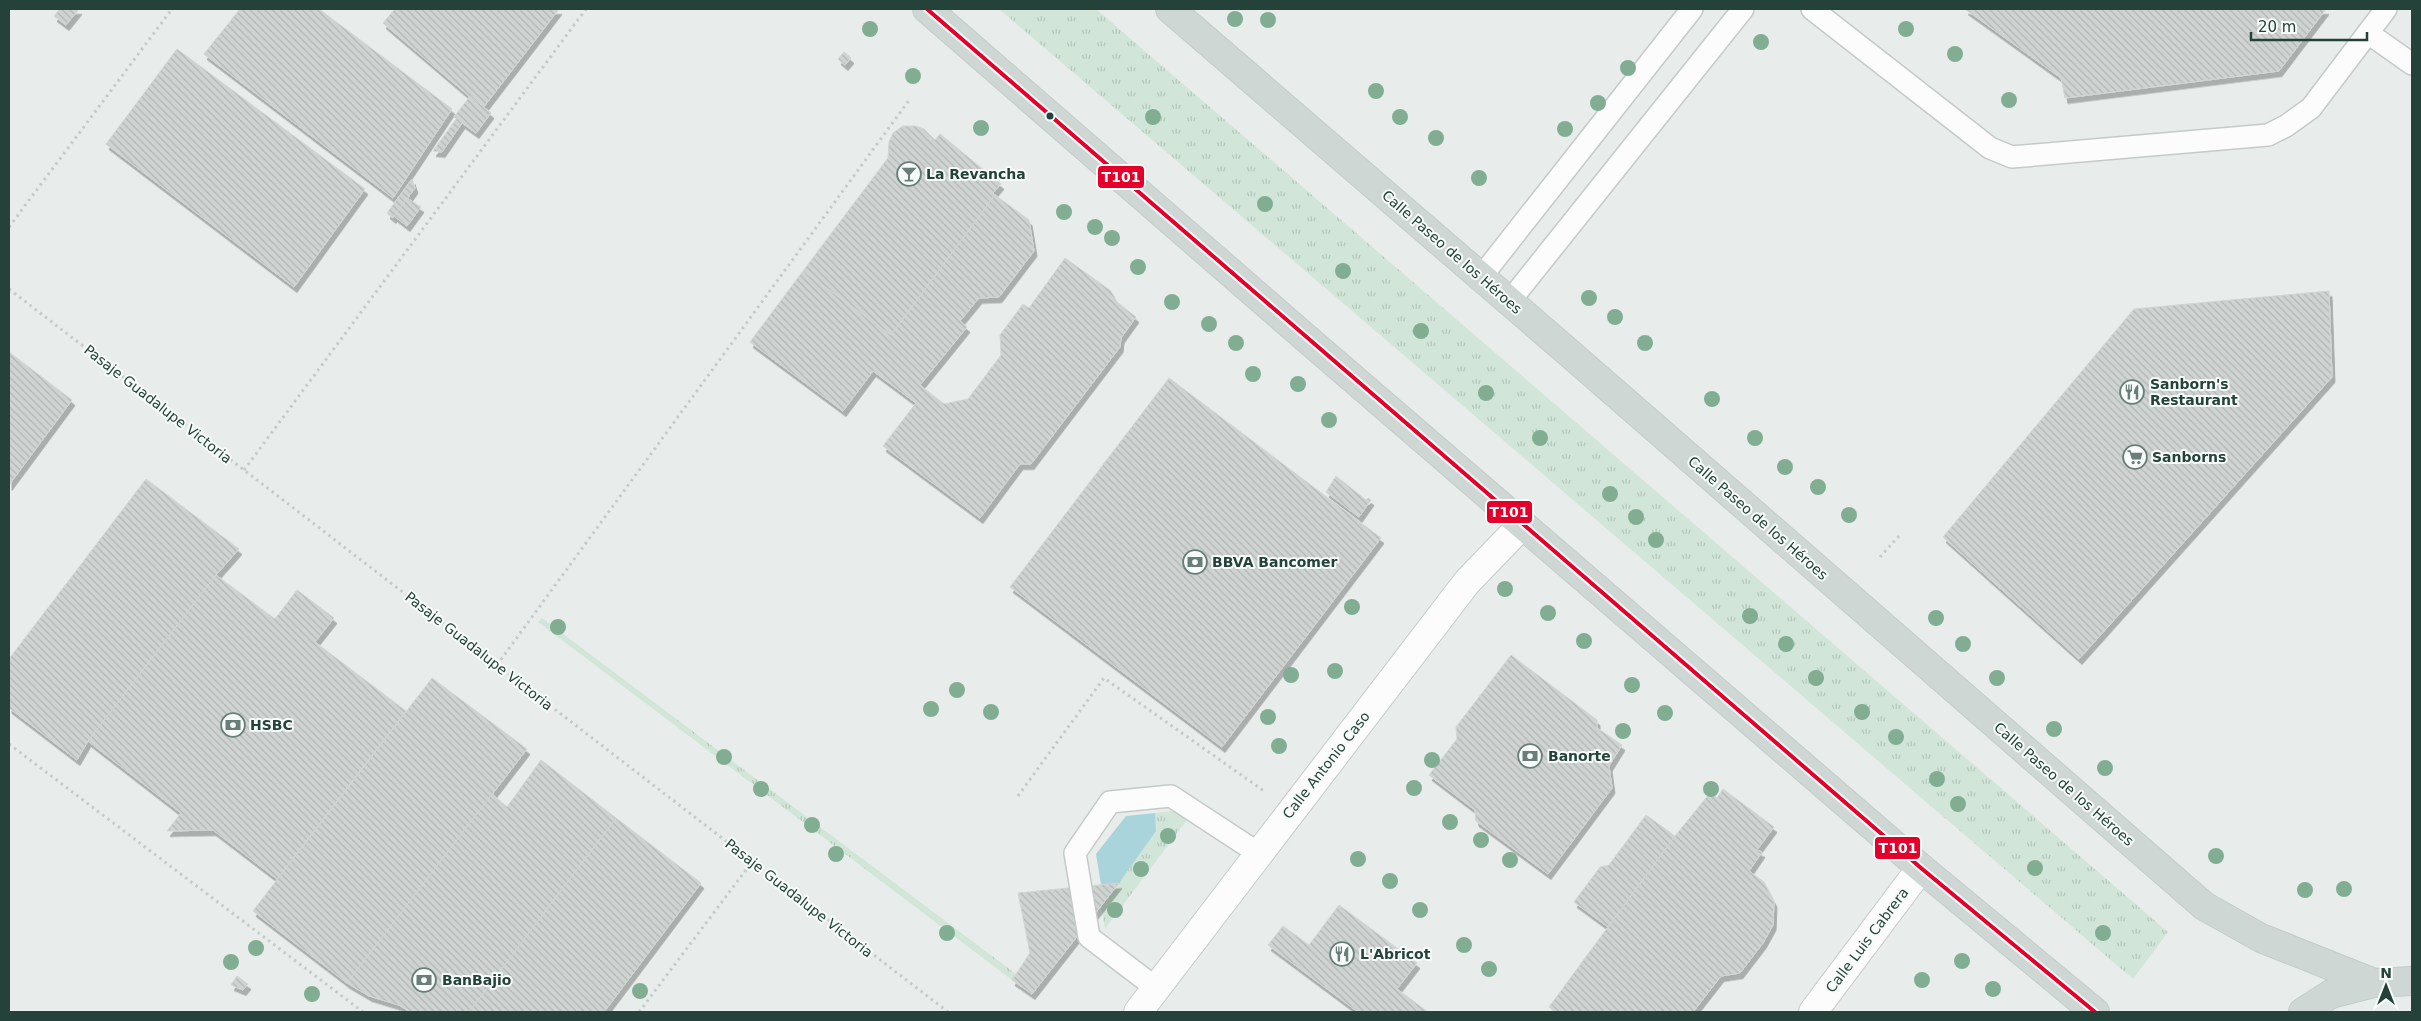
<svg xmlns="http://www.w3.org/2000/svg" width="2421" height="1021" font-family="'DejaVu Sans',sans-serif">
	<defs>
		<pattern id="grass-tufts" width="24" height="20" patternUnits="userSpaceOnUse" patternTransform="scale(1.25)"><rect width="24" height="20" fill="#d1e6d8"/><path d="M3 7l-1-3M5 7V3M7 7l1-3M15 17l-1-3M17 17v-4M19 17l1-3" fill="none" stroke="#b3c6ba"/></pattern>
		<pattern id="building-back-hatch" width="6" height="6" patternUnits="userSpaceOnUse" patternTransform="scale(1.25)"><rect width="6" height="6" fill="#cfd4d2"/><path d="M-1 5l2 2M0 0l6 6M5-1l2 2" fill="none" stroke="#b2b7b5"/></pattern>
		<filter id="shadow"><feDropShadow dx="3" dy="5.5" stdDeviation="0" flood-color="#0004"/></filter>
	</defs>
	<rect width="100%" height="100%" fill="#e8edeb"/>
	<!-- grass -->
	<g fill="url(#grass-tufts)">
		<polygon points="999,9 1096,9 2168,932 2133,979"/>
		<polygon points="542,618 1016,974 1012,980 538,622"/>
		<polygon points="1173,811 1187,820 1105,929 1101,905 1156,831 1155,813"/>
	</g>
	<!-- water -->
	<polygon fill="#a9d4db" points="1155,813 1156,831 1119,883 1101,885 1096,854 1126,816"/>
	<!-- building -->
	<g fill="url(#building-back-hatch)" stroke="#d1d6d4" filter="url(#shadow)">
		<polygon points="60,9 79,9 66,25 54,16"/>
		<polygon points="240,9 319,9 452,109 393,198 204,54"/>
		<polygon points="395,9 559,9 483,108 383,23"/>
		<polygon points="1965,9 2326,9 2279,71 2065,98 2061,78"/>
		<polygon points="177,49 365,189 294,287 106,144"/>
		<polygon points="844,52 851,58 845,65 838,59"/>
		<polygon points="470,96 491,113 476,133 454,117"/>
		<polygon points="457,118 462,123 442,152 433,151"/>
		<polygon points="903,126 915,126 924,129 935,140 940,134 1001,184 993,193 995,195 891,335 803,271 888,158 889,142 893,133"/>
		<polygon points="412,179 415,188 393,218 387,213"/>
		<polygon points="995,195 1029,220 1034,251 999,297 979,298 960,321 967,327 920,385 944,404 968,399 1001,355 1000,335 1023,304 1029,308 1065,258 1111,291 1117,302 1136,317 1121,338 1120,347 1031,464 1020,464 980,518 883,446 916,403 873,371 843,411 750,342 803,271 891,335"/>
		<polygon points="407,198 421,207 407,226 394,216"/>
		<polygon points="2329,291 2332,377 2079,659 1943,537 2134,309"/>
		<polygon points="9,352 72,400 9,485"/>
		<polygon points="1169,378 1381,538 1222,747 1010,587"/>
		<polygon points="1336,476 1366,500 1368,498 1371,500 1359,517 1326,492"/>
		<polygon points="146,479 239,549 216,575 88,741 77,760 9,708 9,659"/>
		<polygon points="216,575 275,619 297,590 334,618 315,642 406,711 277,879 213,830 167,831 181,813 88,741"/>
		<polygon points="1511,655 1597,720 1597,728 1622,745 1609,766 1612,788 1548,874 1476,821 1475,810 1429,775 1457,739 1456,727"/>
		<polygon points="432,678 527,749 347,983 253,911"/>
		<polygon points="541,760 616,818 469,1012 410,1012 399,1005 369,996 347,983 492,794 507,807"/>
		<polygon points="1723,789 1774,827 1757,850 1762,852 1749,871 1764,882 1774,902 1773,925 1763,943 1740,973 1721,976 1693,1012 1555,1012 1549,1007 1675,836 1710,793 1717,798"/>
		<polygon points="1646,815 1675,836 1608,927 1574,902 1600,867 1609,865"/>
		<polygon points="616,818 701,883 604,1012 469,1012"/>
		<polygon points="1119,883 1032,994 1012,980 1030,953 1018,893"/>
		<polygon points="1339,905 1417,963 1397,989 1428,1012 1358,1012 1268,945 1283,926 1309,945"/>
		<polygon points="237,976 248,984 243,990 231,985"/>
	</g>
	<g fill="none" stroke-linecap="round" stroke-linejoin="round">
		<!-- service casing -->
		<g stroke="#c5cac8" stroke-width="24">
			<g id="service">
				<polyline points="1812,9 1990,148 2012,157 2268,135 2286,126 2311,108 2386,9"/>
				<polyline points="2368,33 2412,64"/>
				<polyline points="1481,277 1692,9"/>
				<polyline points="1509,302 1743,9"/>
				<polyline points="1156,988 1089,937 1075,853 1110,802 1171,796 1258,853"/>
			</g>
		</g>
		<!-- minor casing -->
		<g stroke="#c5cac8" stroke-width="30">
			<polyline id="minor" points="1813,1012 1921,868"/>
		</g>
		<!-- tertiary casing -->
		<g stroke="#c5cac8" stroke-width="30">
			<polyline id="tertiary" points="1138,1012 1467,582 1522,525"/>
		</g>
		<!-- primary casing -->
		<g stroke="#c3ccc9" stroke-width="30">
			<g id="primary">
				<polyline points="927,9 1314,345 1921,868 2095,1012"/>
				<polyline points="1170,9 1568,352 2204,906 2261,938 2374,983"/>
				<polyline points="2303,1012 2331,994 2374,983 2412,981"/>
			</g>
		</g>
		<!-- path -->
		<g stroke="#c3ccca" stroke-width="3" stroke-dasharray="2.5 4" stroke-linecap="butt">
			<polyline points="9,227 172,9"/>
			<polyline points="9,289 948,1012"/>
			<polyline points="244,470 586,9"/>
			<polyline points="1880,557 1899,536"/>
			<polyline points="497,665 910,99"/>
			<polyline points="9,744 363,1012"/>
			<polyline points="1018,796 1104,678 1264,791"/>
			<polyline points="639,1012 752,862"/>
		</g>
		<!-- service -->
		<use href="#service" stroke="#fcfcfc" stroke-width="21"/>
		<!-- minor -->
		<use href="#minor" stroke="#fcfcfc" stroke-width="28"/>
		<!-- tertiary -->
		<use href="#tertiary" stroke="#fcfcfc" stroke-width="28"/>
		<!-- primary -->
		<use href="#primary" stroke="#cfd7d5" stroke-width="28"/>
		<!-- bus-1 casing -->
		<g stroke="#f7fbf9" stroke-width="8">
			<polyline id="bus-1" points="927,9 1921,868 2095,1012"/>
		</g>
		<!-- bus-1 -->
		<use href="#bus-1" stroke="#e4002b" stroke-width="4"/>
	</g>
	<!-- trees -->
	<g fill="#81ae93">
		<circle cx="1235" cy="19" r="8"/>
		<circle cx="1268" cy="20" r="8"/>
		<circle cx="870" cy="29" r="8"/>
		<circle cx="1906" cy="29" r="8"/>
		<circle cx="1761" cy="42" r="8"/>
		<circle cx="1955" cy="54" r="8"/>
		<circle cx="1628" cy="68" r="8"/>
		<circle cx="913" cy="76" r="8"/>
		<circle cx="1376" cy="91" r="8"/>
		<circle cx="2009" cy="100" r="8"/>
		<circle cx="1598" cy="103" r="8"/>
		<circle cx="1153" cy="117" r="8"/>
		<circle cx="1400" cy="117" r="8"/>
		<circle cx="981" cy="128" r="8"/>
		<circle cx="1565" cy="129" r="8"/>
		<circle cx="1436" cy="138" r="8"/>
		<circle cx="1479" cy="178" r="8"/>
		<circle cx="1265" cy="204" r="8"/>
		<circle cx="1064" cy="212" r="8"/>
		<circle cx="1095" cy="227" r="8"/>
		<circle cx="1112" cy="238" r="8"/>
		<circle cx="1138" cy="267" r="8"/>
		<circle cx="1343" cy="271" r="8"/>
		<circle cx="1589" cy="298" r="8"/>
		<circle cx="1172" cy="302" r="8"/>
		<circle cx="1615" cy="317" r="8"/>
		<circle cx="1209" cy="324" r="8"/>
		<circle cx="1421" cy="331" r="8"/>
		<circle cx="1236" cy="343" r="8"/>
		<circle cx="1645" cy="343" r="8"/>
		<circle cx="1253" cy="374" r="8"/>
		<circle cx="1298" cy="384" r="8"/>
		<circle cx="1486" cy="393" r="8"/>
		<circle cx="1712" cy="399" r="8"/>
		<circle cx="1329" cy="420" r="8"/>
		<circle cx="1540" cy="438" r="8"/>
		<circle cx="1755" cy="438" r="8"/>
		<circle cx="1785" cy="467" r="8"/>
		<circle cx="1818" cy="487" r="8"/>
		<circle cx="1610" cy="494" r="8"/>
		<circle cx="1849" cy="515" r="8"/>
		<circle cx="1636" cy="517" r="8"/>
		<circle cx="1656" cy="540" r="8"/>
		<circle cx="1505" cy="589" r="8"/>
		<circle cx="1352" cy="607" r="8"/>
		<circle cx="1548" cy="613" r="8"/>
		<circle cx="1750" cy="616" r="8"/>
		<circle cx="1936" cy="618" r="8"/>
		<circle cx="558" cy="627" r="8"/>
		<circle cx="1584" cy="641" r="8"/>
		<circle cx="1786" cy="644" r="8"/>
		<circle cx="1963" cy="644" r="8"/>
		<circle cx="1335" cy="671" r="8"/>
		<circle cx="1291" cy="675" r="8"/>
		<circle cx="1816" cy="678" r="8"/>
		<circle cx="1997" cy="678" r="8"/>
		<circle cx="1632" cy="685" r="8"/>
		<circle cx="957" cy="690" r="8"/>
		<circle cx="931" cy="709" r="8"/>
		<circle cx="991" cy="712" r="8"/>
		<circle cx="1862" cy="712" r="8"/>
		<circle cx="1665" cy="713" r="8"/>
		<circle cx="1268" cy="717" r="8"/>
		<circle cx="2054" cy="729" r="8"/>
		<circle cx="1623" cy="731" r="8"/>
		<circle cx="1896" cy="737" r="8"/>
		<circle cx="1279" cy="746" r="8"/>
		<circle cx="724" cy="757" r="8"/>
		<circle cx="1432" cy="760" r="8"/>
		<circle cx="2105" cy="768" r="8"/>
		<circle cx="1937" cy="779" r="8"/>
		<circle cx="1414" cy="788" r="8"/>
		<circle cx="761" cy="789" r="8"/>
		<circle cx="1711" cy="789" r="8"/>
		<circle cx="1958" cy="804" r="8"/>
		<circle cx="1450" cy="822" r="8"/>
		<circle cx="812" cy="825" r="8"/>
		<circle cx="1168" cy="836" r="8"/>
		<circle cx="1481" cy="840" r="8"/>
		<circle cx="836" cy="854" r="8"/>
		<circle cx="2216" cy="856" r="8"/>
		<circle cx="1358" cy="859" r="8"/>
		<circle cx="1510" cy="860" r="8"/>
		<circle cx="2035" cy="868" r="8"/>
		<circle cx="1141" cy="869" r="8"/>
		<circle cx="1390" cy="881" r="8"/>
		<circle cx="2344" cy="889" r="8"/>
		<circle cx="2305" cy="890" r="8"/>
		<circle cx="1115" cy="910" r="8"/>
		<circle cx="1420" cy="910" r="8"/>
		<circle cx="947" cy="933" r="8"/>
		<circle cx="2103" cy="933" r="8"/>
		<circle cx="1464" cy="945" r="8"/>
		<circle cx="256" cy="948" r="8"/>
		<circle cx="1962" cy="961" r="8"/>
		<circle cx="231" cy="962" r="8"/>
		<circle cx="1489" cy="969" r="8"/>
		<circle cx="1922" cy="980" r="8"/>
		<circle cx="1993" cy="989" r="8"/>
		<circle cx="640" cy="991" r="8"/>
		<circle cx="312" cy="994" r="8"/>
	</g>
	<!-- icons -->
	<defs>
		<g id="bar-ring" transform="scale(1.25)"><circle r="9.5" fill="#f7fbf9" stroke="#697e78" stroke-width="1.5"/><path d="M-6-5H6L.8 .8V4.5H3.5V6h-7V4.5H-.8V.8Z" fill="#697e78"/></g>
		<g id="restaurant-ring" transform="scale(1.25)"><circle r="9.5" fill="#f7fbf9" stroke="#697e78" stroke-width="1.5"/><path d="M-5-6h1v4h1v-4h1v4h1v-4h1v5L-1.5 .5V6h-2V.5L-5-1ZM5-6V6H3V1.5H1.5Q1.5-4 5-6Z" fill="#697e78"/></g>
		<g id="supermarket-ring" transform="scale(1.25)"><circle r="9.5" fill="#f7fbf9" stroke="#697e78" stroke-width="1.5"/><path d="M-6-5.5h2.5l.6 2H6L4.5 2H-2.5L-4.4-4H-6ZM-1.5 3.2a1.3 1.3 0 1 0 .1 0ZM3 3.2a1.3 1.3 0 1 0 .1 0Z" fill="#697e78"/></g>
		<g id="bank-ring" transform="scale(1.25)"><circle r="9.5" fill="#f7fbf9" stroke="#697e78" stroke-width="1.5"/><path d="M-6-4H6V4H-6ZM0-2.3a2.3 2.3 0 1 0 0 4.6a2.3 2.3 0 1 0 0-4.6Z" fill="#697e78"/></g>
	</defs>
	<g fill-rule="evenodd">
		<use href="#bar-ring" x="909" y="174"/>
		<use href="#restaurant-ring" x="2132" y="392"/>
		<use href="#supermarket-ring" x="2135" y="457"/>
		<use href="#bank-ring" x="1195" y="562"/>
		<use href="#bank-ring" x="233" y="725"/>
		<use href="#bank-ring" x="1530" y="756"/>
		<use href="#restaurant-ring" x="1342" y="954"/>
		<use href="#bank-ring" x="424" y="980"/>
	</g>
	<!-- markers -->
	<circle fill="#24423a" stroke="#f7fbf9" stroke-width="2" cx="1050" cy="116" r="4.5"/>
	<g text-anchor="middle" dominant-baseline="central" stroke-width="4" stroke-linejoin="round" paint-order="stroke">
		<!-- poi labels -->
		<g font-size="14" font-weight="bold" fill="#24423a" stroke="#f7fbf9" text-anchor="start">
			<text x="926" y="174">La Revancha</text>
			<text x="2150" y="384">Sanborn's<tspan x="2150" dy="16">Restaurant</tspan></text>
			<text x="2152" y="457">Sanborns</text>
			<text x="1212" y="562">BBVA Bancomer</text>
			<text x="250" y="725">HSBC</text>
			<text x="1548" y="756">Banorte</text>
			<text x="1360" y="954">L'Abricot</text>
			<text x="442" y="980">BanBajio</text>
		</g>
		<!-- street labels -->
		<g font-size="14" fill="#24423a" stroke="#f7fbf9">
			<text transform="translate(1452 252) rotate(41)">Calle Paseo de los Héroes</text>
			<text transform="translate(158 404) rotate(38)">Pasaje Guadalupe Victoria</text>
			<text transform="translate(1758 518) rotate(41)">Calle Paseo de los Héroes</text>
			<text transform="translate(479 651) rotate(38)">Pasaje Guadalupe Victoria</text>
			<text transform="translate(1326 765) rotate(-52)">Calle Antonio Caso</text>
			<text transform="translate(2064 784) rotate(41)">Calle Paseo de los Héroes</text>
			<text transform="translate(799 898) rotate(38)">Pasaje Guadalupe Victoria</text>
			<text transform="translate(1867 940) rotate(-53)">Calle Luis Cabrera</text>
		</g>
	</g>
	<g stroke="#f7fbf9" stroke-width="2">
		<rect x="1097" y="165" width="48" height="24" rx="5" fill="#e4002b"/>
		<rect x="1486" y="500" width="47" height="24" rx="5" fill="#e4002b"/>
		<rect x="1874" y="836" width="47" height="24" rx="5" fill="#e4002b"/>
	</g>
	<g font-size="14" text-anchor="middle" font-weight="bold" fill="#fff">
		<text x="1121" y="182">T101</text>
		<text x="1509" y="517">T101</text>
		<text x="1898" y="853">T101</text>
	</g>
	<!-- border -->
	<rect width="2421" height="1021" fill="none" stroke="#24423a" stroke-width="20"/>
	<!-- north arrow -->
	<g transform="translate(2386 986)" stroke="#f7fbf9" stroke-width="4" paint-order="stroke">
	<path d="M0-4L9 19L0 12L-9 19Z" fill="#24423a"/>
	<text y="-8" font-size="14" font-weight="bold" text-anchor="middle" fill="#24423a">N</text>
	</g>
	<!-- scale -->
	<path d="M2251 32v8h116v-8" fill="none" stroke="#24423a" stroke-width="2.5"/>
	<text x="2258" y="32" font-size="15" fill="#24423a" stroke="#f7fbf9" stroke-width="4" paint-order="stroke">20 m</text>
</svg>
